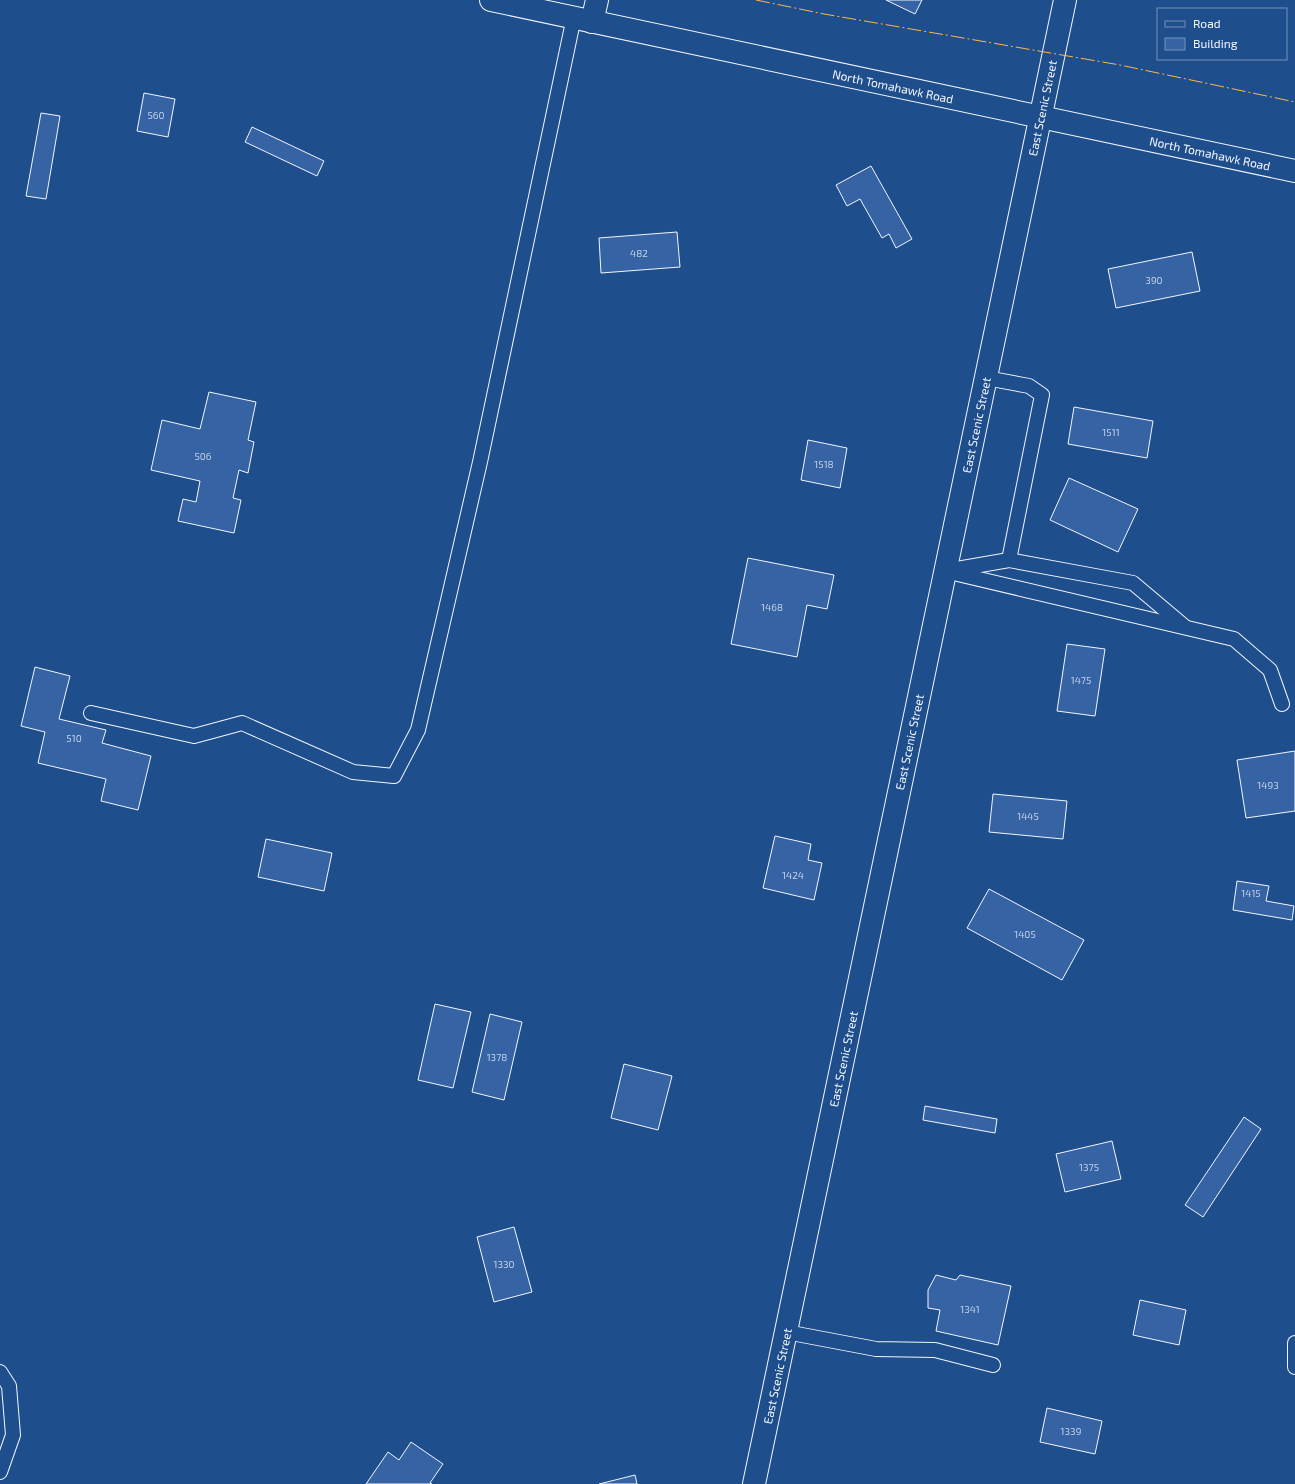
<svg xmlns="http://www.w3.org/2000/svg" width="1295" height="1484" font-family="'Exo 2',sans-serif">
	<rect width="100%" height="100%" fill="#1f4e8c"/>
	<!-- building -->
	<g fill="#3563a3" stroke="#f2f6ff">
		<polygon points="886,0 922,0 915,14"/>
		<polygon points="144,93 175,99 168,137 137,131"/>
		<polygon points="41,113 60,116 46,199 26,196"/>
		<polygon points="252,127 324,161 317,176 245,142"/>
		<polygon points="871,166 912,239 896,248 889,234 882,238 860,199 847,206 836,185"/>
		<polygon points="677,232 680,267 601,273 599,238"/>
		<polygon points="1192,252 1200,291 1116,308 1108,269"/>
		<polygon points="209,392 256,402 248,440 254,442 248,473 239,470 233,498 241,500 234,533 178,521 183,499 196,502 200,481 151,470 162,420 200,429"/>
		<polygon points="1074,407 1153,421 1147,458 1068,444"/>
		<polygon points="808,440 847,448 840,488 801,480"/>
		<polygon points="1069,478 1138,509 1118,552 1050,520"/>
		<polygon points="748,558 834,575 827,609 807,605 797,657 731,644"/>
		<polygon points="1067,644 1105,649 1095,716 1057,711"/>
		<polygon points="35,667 70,676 59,719 106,730 102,743 151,756 138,810 101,801 106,779 38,763 45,732 21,726"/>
		<polygon points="1295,751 1295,811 1246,818 1237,760"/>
		<polygon points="993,794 1067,801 1063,839 989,832"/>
		<polygon points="775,836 811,844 808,860 822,863 814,900 763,888"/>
		<polygon points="266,839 332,853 324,891 258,877"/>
		<polygon points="1237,881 1269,886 1266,901 1294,906 1292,920 1233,910"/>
		<polygon points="989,889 1084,940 1062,980 967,928"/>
		<polygon points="435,1004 471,1012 453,1088 418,1080"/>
		<polygon points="490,1014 522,1022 504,1100 472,1092"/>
		<polygon points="624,1064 672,1076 658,1130 611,1118"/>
		<polygon points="925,1106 997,1119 995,1133 923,1120"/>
		<polygon points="1244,1117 1261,1129 1203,1217 1185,1205"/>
		<polygon points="1112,1141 1121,1179 1065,1192 1056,1154"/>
		<polygon points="514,1227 532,1292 494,1302 477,1237"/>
		<polygon points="936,1275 956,1280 960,1275 1011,1286 998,1345 936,1331 940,1310 928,1308 928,1290"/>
		<polygon points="1140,1300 1186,1310 1179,1345 1133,1335"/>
		<polygon points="1047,1408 1102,1421 1095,1454 1040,1442"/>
		<polygon points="411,1442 443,1464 430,1483 432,1484 366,1484 388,1452 399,1460"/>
		<polygon points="635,1475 637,1484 599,1484"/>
	</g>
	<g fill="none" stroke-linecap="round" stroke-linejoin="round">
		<!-- service casing -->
		<g stroke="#f2f6ff" stroke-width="16">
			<g id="service">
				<polyline points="986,378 1029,386 1042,395 1009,560"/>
				<polyline points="951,570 1009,560 1133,583 1184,626"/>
				<polyline points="945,571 1234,639 1270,670 1282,704"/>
				<polyline points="91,713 194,736 242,723 353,772 394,776 418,730 480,462 574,17"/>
				<polyline points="786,1332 876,1349 935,1350 993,1365"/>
				<polyline points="1295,1343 1295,1367"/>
				<polyline points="0,1372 9,1386 13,1435 0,1472"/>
			</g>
		</g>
		<!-- minor casing -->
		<g stroke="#f2f6ff" stroke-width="24">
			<g id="minor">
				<polyline points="592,22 597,0"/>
				<polyline points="754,1484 1065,0"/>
			</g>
		</g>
		<!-- tertiary casing -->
		<g stroke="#f2f6ff" stroke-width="24">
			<polyline id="tertiary" points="491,0 1295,171"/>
		</g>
		<!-- service -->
		<use href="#service" stroke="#1f4e8c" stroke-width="14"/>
		<!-- minor -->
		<use href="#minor" stroke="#1f4e8c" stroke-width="22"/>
		<!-- tertiary -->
		<use href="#tertiary" stroke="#1f4e8c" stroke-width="22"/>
		<!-- power -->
		<polyline stroke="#ffb74d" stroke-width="1" stroke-dasharray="14 3 2 3" stroke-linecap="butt" points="756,0 824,14 1120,65 1295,102"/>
	</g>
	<g text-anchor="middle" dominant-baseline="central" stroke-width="3" stroke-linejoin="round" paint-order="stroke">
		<!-- number labels -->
		<g font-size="10" fill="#c3d1e8">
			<text x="156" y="115">560</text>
			<text x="639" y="253">482</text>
			<text x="1154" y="280">390</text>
			<text x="1111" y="432">1511</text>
			<text x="203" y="456">506</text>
			<text x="824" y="464">1518</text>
			<text x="772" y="607">1468</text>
			<text x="1081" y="680">1475</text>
			<text x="74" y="738">510</text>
			<text x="1268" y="785">1493</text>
			<text x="1028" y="816">1445</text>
			<text x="793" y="875">1424</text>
			<text x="1251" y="893">1415</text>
			<text x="1025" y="934">1405</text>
			<text x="497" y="1057">1378</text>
			<text x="1089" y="1167">1375</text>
			<text x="504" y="1264">1330</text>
			<text x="970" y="1309">1341</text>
			<text x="1071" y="1431">1339</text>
		</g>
		<!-- street labels -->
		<g font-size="12" fill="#f2f6ff" stroke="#1f4e8c">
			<text transform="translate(893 86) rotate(12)">North Tomahawk Road</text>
			<text transform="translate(1042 108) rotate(-78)">East Scenic Street</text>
			<text transform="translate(1210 153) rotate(12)">North Tomahawk Road</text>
			<text transform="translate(976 425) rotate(-78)">East Scenic Street</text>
			<text transform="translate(909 742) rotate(-78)">East Scenic Street</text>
			<text transform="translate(843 1059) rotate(-78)">East Scenic Street</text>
			<text transform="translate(777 1376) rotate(-78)">East Scenic Street</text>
		</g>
	</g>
	<!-- legend -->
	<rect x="1157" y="8" width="130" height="52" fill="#1f4e8c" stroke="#7391ba"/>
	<rect x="1165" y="21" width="20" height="6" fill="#1f4e8c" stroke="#7391ba"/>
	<text x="1193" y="28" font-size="12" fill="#f2f6ff">Road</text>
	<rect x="1165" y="38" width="20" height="12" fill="#3563a3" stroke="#7391ba"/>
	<text x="1193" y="48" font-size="12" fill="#f2f6ff">Building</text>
</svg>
